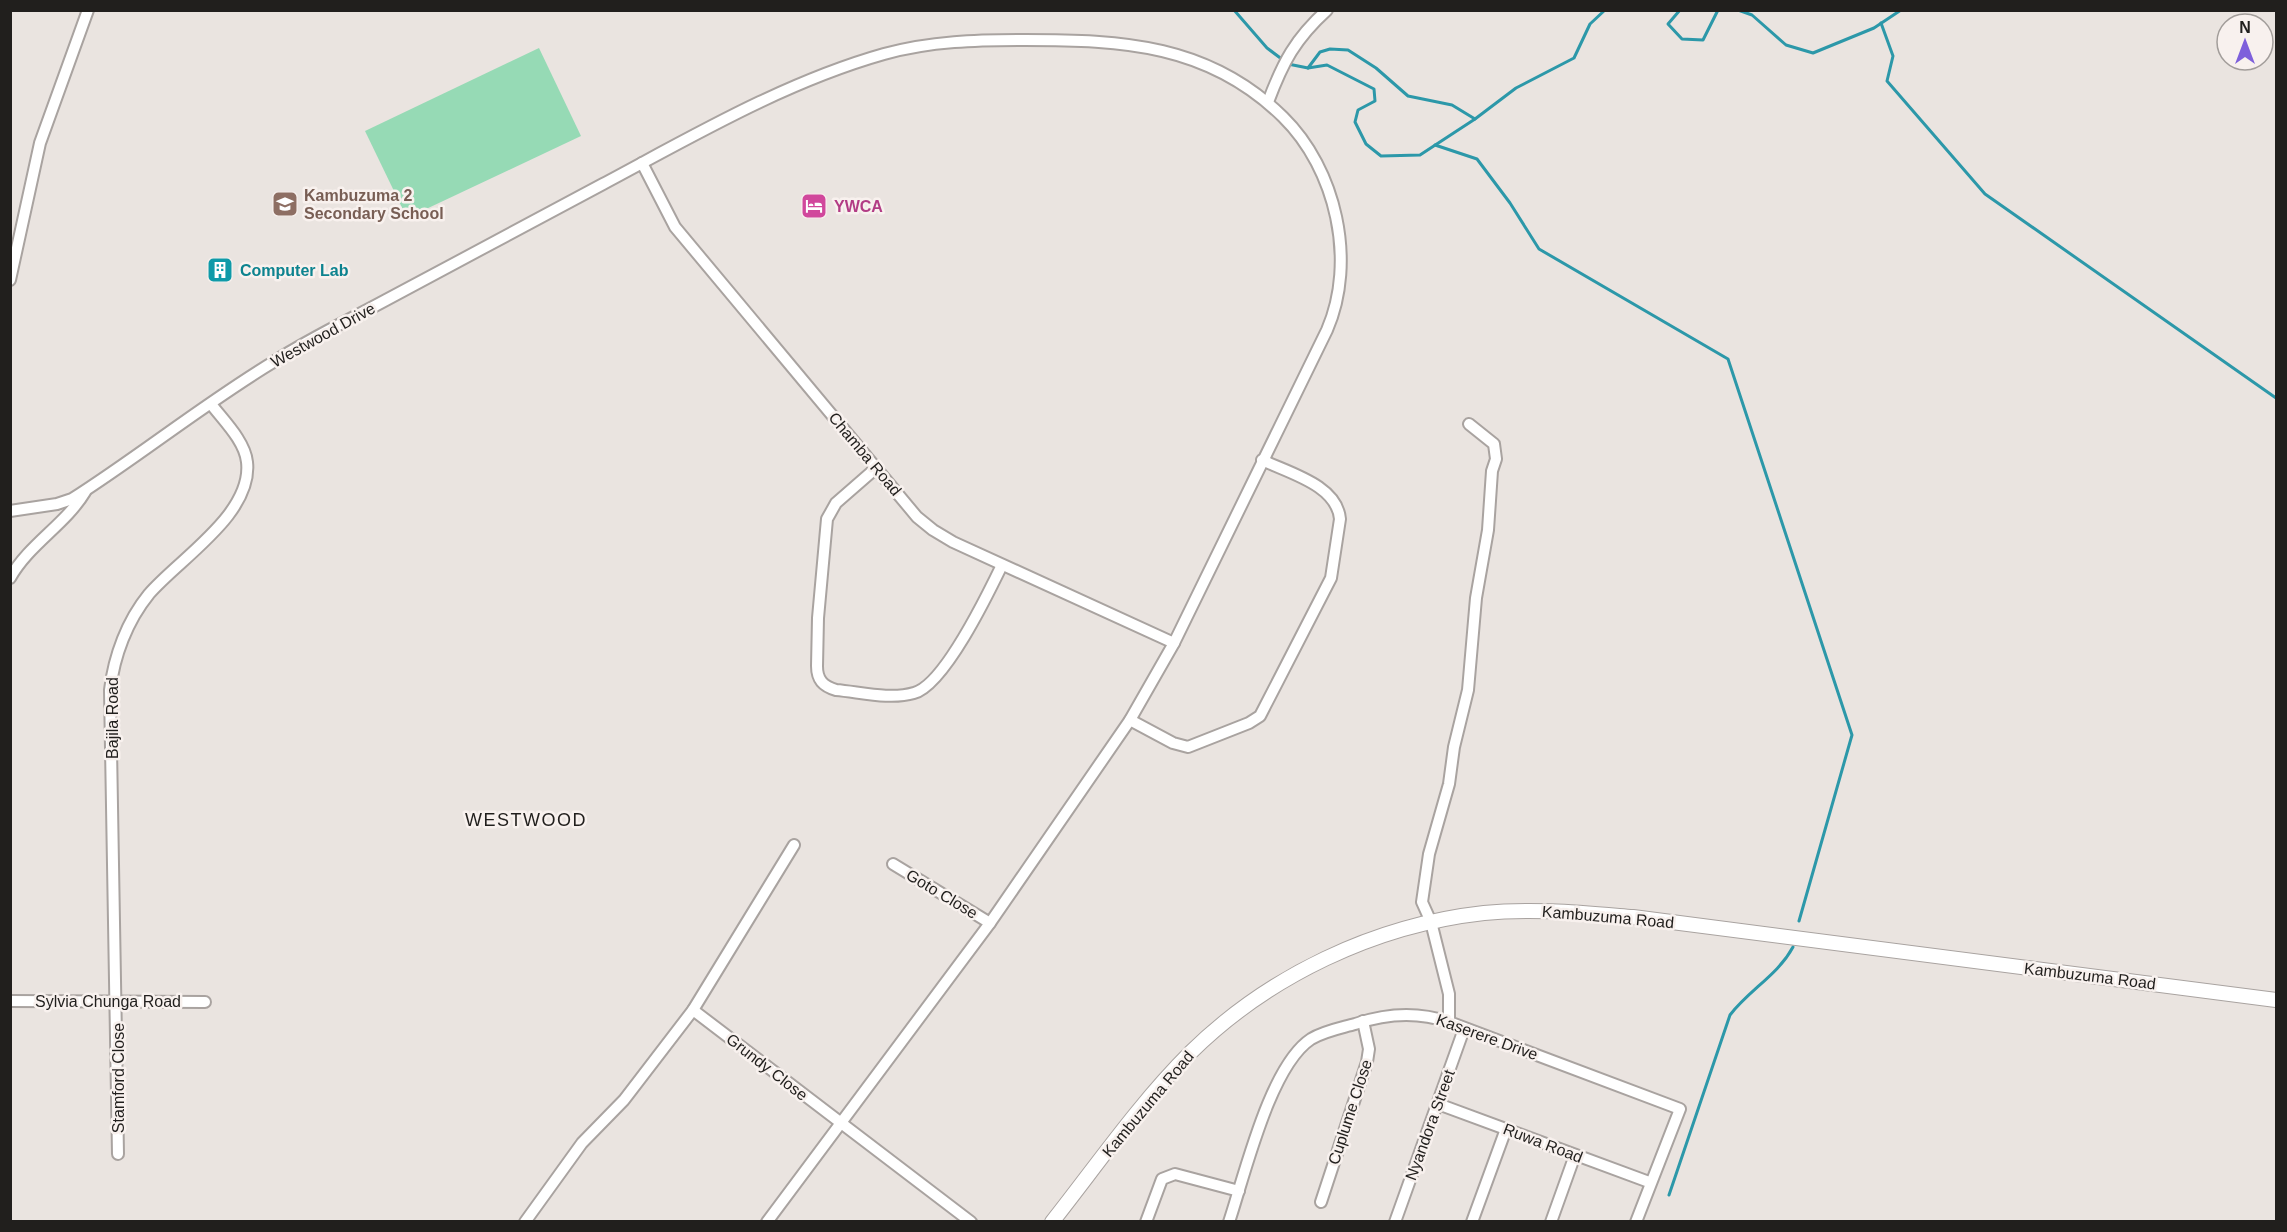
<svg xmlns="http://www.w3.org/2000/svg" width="2287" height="1232" font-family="Helvetica,sans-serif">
	<rect width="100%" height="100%" fill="#eae4e0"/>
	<!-- green -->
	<polygon fill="#96dab5" points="539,48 581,136 407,218 365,131"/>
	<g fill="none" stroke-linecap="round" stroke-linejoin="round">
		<!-- stream -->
		<g stroke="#2c98a9" stroke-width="3">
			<polyline points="1234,10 1267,48 1283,60"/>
			<polyline points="1680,10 1668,24 1682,39 1703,40 1718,10"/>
			<polyline points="1738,10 1752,15 1786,45 1813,53 1874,28 1901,10"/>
			<polyline points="1881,23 1893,56 1887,81 1985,194 2276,398"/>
			<polyline points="1288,64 1308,68 1327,65 1374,89 1375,101 1358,110 1355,122 1366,144 1381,156 1420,155 1475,119 1516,88 1574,58 1590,24 1605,10"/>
			<polyline points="1308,68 1320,52 1330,49 1348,50 1376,68 1408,96 1452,105 1475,119"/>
			<polyline points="1435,145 1477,159 1510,203 1539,249 1728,359 1852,735 1799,921"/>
			<path d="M 1669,1195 L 1730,1015 C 1749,990 1778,975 1793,947"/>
		</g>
		<!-- minor casing -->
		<g stroke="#a9a3a0" stroke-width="14">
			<g id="minor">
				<path d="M 1268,102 C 1283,62 1295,39 1327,10"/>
				<polyline points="642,163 675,227 917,517 933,530 953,542 1174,643"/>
				<polyline points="10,280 40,143 88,10"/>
				<path d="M 875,469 L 836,503 L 827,519 L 818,618 L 817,666 C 817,680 823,686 836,690 C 860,692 890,700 914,693 C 944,685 988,594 1002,565"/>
				<path d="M 10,511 L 57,504 L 72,499 C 141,455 205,403 275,361 C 311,338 349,320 386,300 C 459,261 531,222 603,184 C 693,136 785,82 884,54 C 931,41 977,40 1025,40 C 1122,40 1209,44 1283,117 C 1336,169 1357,261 1327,330 L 1174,643 L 1130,720 L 990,923 L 767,1222"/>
				<path d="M 10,578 C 29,544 65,525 85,492"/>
				<path d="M 1130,720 L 1173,743 L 1188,747 L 1249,723 L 1260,716 L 1331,578 L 1340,519 C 1337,485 1289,473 1262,460"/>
				<polyline points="893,864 990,923"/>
				<polyline points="10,1001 205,1002"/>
				<polyline points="693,1010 971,1222"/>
				<polyline points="1449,1022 1449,994 1431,922 1422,902 1429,854 1449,784 1454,747 1468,690 1476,598 1488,530 1492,471 1496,459 1494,444 1469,424"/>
				<polyline points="1438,1104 1649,1182"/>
				<path d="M 118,1154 L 110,690 C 114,656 127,621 149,594 C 179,559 253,514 247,462 C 245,441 223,420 211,404"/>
				<polyline points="1321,1202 1367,1062 1369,1049 1363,1021"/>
				<polyline points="525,1222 582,1143 624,1100 693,1010 794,845"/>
				<polyline points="1146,1222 1162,1179 1175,1174 1239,1191"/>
				<path d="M 1229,1222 C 1245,1174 1270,1066 1311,1039 C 1324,1031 1341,1028 1355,1024 C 1387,1013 1417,1011 1449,1022 L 1680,1109 L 1636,1222"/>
				<polyline points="1395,1222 1464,1029"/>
				<polyline points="1472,1222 1506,1129"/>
				<polyline points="1551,1222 1575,1155"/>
			</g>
		</g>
		<!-- major casing -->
		<g stroke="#a9a3a0" stroke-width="16">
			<path id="major" d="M 1052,1222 C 1097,1165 1139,1104 1190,1053 C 1268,976 1375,925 1484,913 C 1533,908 1583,913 1633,917 L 2276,1000"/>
		</g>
		<!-- minor -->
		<use href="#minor" stroke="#fff" stroke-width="10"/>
		<!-- major -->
		<use href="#major" stroke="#fff" stroke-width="14"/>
	</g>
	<!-- icons -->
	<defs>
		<g id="school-square" transform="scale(1.35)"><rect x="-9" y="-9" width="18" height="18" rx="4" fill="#8d6e63" stroke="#f8f1ee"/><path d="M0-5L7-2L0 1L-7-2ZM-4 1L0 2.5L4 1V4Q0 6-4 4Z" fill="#fff"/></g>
		<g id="hotel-square" transform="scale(1.35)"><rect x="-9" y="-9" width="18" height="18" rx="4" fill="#d1479c" stroke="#f8f1ee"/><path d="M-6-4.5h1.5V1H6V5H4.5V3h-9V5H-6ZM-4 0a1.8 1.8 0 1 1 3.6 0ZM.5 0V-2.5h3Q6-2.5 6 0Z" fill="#fff"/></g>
		<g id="building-square" transform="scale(1.35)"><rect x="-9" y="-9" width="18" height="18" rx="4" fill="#0f9aa8" stroke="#f8f1ee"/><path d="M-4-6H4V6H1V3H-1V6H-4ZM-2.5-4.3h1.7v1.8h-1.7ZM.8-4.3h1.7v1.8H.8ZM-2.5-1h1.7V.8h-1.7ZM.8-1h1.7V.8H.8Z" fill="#fff"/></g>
	</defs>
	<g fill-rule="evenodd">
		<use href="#school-square" x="285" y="204"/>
		<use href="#hotel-square" x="814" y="206"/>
		<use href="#building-square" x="220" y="270"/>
	</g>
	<g text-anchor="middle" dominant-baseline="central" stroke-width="5" stroke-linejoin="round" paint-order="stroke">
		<!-- education labels -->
		<g font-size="16" font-weight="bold" fill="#785e54" stroke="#f8f1ee" text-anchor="start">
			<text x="304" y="195">Kambuzuma 2<tspan x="304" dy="18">Secondary School</tspan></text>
		</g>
		<!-- hotel labels -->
		<g font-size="16" font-weight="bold" fill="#b23c85" stroke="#f8f1ee" text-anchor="start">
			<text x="834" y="206">YWCA</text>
		</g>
		<!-- culture labels -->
		<g font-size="16" font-weight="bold" fill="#0d838f" stroke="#f8f1ee" text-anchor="start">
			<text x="240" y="270">Computer Lab</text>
		</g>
		<!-- street labels -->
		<g font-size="16" fill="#211f1d" stroke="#f8f1ee">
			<text transform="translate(323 335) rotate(-29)">Westwood Drive</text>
			<text transform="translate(865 454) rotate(50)">Chamba Road</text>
			<text transform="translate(112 718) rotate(-90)">Bajila Road</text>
			<text transform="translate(942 894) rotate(31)">Goto Close</text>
			<text transform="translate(1608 917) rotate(5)">Kambuzuma Road</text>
			<text transform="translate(2090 976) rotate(7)">Kambuzuma Road</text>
			<text x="108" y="1001">Sylvia Chunga Road</text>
			<text transform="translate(1487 1037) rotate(20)">Kaserere Drive</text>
			<text transform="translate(767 1067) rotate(38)">Grundy Close</text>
			<text transform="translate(118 1078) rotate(-90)">Stamford Close</text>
			<text transform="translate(1148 1104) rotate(-50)">Kambuzuma Road</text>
			<text transform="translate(1350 1112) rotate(-72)">Cuplume Close</text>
			<text transform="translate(1430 1125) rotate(-70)">Nyandora Street</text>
			<text transform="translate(1543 1143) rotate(21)">Ruwa Road</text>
		</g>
		<!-- neighbourhood labels -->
		<g font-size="18" letter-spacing="1.5" fill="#211f1d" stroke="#f8f1ee">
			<text x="526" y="820">WESTWOOD</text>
		</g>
	</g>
	<!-- border -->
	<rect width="2287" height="1232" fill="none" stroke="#211f1d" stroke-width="24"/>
	<!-- north arrow -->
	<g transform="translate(2245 42)"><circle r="28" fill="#f8f1ee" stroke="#a29d9a" stroke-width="1.5"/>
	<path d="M0-4.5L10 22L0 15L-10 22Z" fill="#7e60db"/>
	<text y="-9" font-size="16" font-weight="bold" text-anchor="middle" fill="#211f1d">N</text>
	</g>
</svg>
